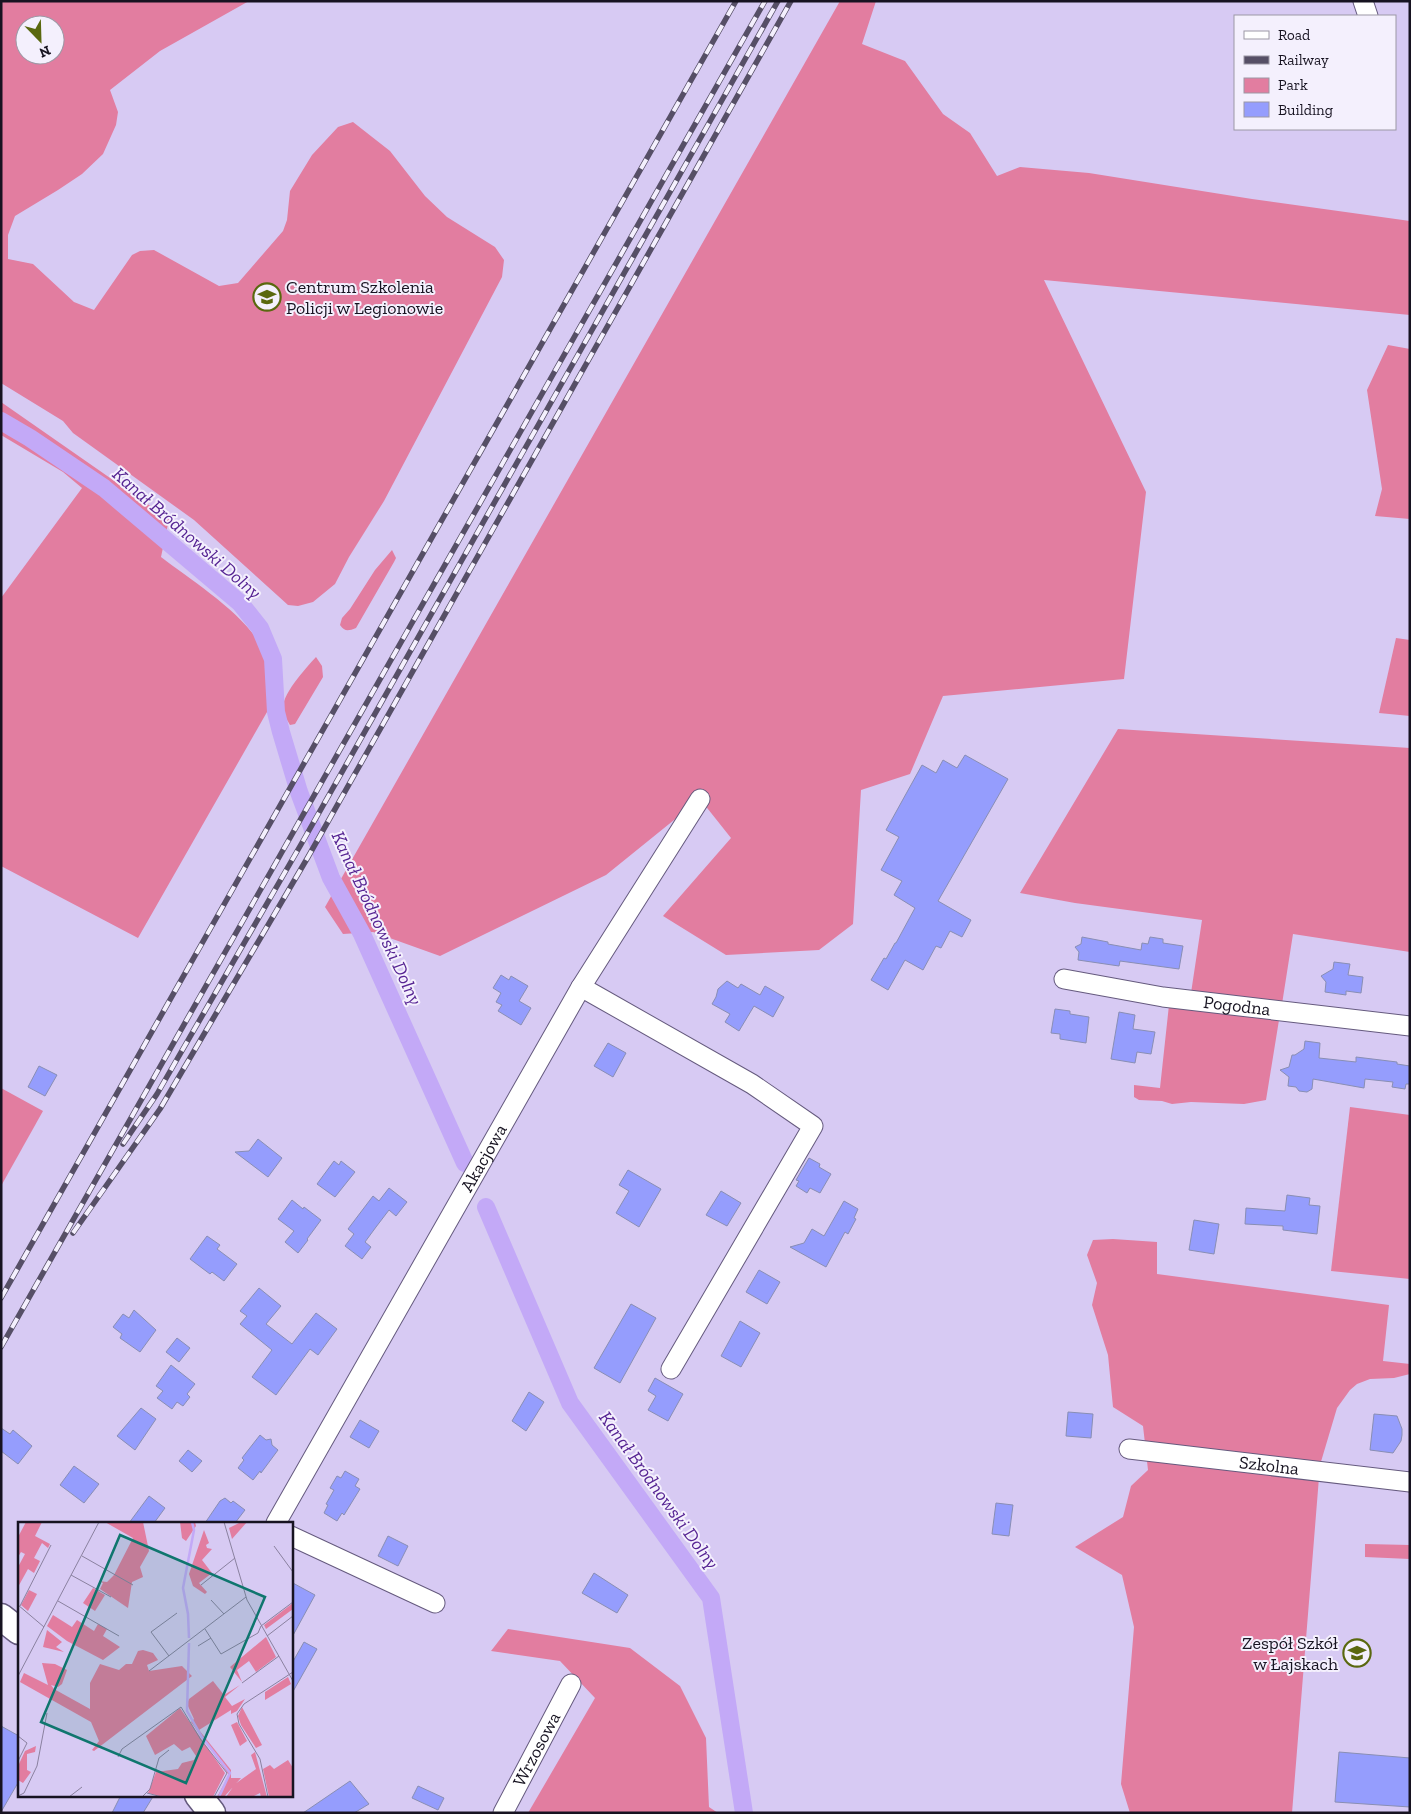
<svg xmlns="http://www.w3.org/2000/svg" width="1411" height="1814" font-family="'Zilla Slab',serif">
	<rect width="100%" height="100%" fill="#d7caf3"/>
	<!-- green -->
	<g fill="#e27da0" fill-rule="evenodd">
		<path d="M 1,1 L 249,1 L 160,51 L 110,90 L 118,112 L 116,125 L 103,154 L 82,174 L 58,190 L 15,216 L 8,235 L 8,259 L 33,264 L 74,302 L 94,310 L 132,255 L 140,251 L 154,250 L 219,286 L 238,283 L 283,231 L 287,220 L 290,191 L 312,155 L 338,127 L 353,122 L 390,151 L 425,196 L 447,217 L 495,247 L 504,260 L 502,277 L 384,501 L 349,557 L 335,584 L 313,602 L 298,606 L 288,605 L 194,520 L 73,433 L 63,421 L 1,383 ZM 25,25 L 55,25 L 55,55 L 25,55 Z"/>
		<polygon points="840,1 876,1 862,44 905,61 943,114 970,133 997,176 1020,167 1089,173 1252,199 1410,221 1410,315 1044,280 1146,492 1124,679 943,696 910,774 861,790 853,924 819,950 726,955 663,916 731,838 700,799 606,875 440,956 373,932 343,934 325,907"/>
		<polygon points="1388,345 1410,349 1410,519 1375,516 1382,489 1367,390"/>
		<path d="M 1,402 L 169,519 L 161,557 C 192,581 249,616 264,652 C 270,668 269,688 271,705 L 138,938 L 1,866 L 1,598 L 82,488 L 63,472 L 1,435 Z"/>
		<path d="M 392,550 L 396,558 L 394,562 L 356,628 C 348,631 345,632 340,625 L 342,618 L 350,609 L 375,570 Z"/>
		<polygon points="1396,638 1410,640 1410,716 1379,713"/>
		<path d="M 316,657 L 322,666 L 323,677 L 295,724 L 290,725 C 288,721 284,716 283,711 C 280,696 306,668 316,657 Z"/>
		<polygon points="1118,729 1410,748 1410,952 1293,934 1282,1004 1191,993 1202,920 1075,903 1020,893"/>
		<polygon points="1169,1005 1279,1020 1266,1100 1244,1104 1191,1102 1172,1104 1162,1101 1139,1100 1134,1097 1134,1085 1160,1088"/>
		<polygon points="1,1088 43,1111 1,1186"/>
		<polygon points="1350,1107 1410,1115 1410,1279 1331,1271"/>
		<polygon points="1113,1239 1157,1242 1157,1274 1389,1305 1383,1361 1410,1364 1410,1374 1394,1378 1370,1379 1357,1384 1350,1390 1337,1408 1320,1465 1292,1813 1130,1813 1121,1784 1134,1627 1122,1575 1075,1547 1123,1517 1131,1486 1148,1470 1143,1426 1113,1407 1108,1355 1092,1305 1097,1283 1087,1255 1093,1240"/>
		<polygon points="1365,1544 1410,1545 1410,1559 1365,1557"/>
		<polygon points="508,1629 630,1648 680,1686 706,1738 709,1807 718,1813 528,1813 595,1698 560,1661 491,1651"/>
	</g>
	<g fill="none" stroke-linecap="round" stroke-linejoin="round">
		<!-- canal -->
		<g stroke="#c3a9f7" stroke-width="18">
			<polyline points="1,421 30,438 104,488 240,603 260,628 273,659 276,712 281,732 299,792 331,878 362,934 465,1163"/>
			<polyline points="486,1207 570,1403 711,1598 744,1813"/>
		</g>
	</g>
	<!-- building -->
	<g fill="#959dfd" stroke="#898eb4">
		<polygon points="965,755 1008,779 938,901 971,920 962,937 950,931 941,948 936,946 923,970 905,960 888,990 871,980 884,958 886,959 895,943 896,943 915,908 894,895 902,881 881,870 899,837 886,830 922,765 936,773 943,760 957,768"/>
		<polygon points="1082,937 1108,942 1108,944 1141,950 1142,943 1148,944 1150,937 1163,939 1163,943 1183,946 1179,969 1120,961 1119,966 1078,960 1079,952 1075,947 1081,944"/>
		<polygon points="1334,962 1350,964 1348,975 1363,977 1361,993 1346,991 1346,995 1325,992 1326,982 1321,976 1333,969"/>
		<polygon points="501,975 509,980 511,976 528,986 519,1001 531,1008 521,1025 498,1011 502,1005 496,1002 501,993 493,988"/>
		<polygon points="727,981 738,988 741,984 760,995 765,986 784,997 773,1017 754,1006 739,1031 725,1022 730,1014 712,1004 716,997 718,989"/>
		<polygon points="1055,1009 1070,1011 1070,1014 1089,1017 1086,1043 1060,1039 1060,1034 1051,1033"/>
		<polygon points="1119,1012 1135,1015 1133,1029 1155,1032 1151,1054 1137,1052 1135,1063 1111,1059"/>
		<polygon points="1305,1041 1320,1043 1319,1058 1356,1062 1356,1057 1397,1062 1397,1064 1410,1066 1410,1084 1406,1084 1405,1089 1392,1087 1393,1082 1365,1079 1364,1088 1313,1079 1312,1089 1307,1092 1299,1091 1296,1087 1288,1086 1289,1077 1280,1070 1289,1067 1292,1055 1295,1055 1304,1049"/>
		<polygon points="608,1043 626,1053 613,1077 594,1066"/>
		<polygon points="39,1066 57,1075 45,1096 28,1087"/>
		<polygon points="258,1139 282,1158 268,1177 235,1152 249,1151"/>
		<polygon points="809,1158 820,1164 819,1167 831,1174 820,1193 810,1188 807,1193 796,1186 799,1181 796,1180"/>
		<polygon points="334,1161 339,1165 341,1161 355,1172 335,1197 317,1184"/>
		<polygon points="628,1170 661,1189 639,1227 616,1213 629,1191 619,1185"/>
		<polygon points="389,1188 407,1202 396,1216 389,1210 376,1227 365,1242 371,1247 362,1259 345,1246 354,1234 348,1229 373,1196 379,1201"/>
		<polygon points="721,1191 741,1203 727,1226 706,1215"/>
		<polygon points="1287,1195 1310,1198 1309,1205 1320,1206 1317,1234 1283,1230 1283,1226 1245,1224 1246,1208 1285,1211"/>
		<polygon points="292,1200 303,1209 304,1207 321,1220 307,1239 308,1240 298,1253 285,1242 294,1231 278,1219"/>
		<polygon points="844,1201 858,1209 854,1218 856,1219 848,1234 845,1232 826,1267 790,1247 804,1243 812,1229 824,1236"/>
		<polygon points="1194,1220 1219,1224 1214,1254 1189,1250"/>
		<polygon points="207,1236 220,1245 217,1249 237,1264 224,1281 212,1272 210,1274 190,1259"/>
		<polygon points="759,1270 780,1282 767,1304 746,1292"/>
		<polygon points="259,1288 281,1306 266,1324 292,1344 316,1313 337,1329 318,1355 310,1349 276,1395 252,1377 272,1350 240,1324 247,1316 240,1311"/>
		<polygon points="631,1304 656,1318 620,1383 594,1368"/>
		<polygon points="134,1310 156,1330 140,1352 120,1338 122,1334 113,1327 123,1314 129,1318"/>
		<polygon points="740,1321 760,1333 741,1367 721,1356"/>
		<polygon points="177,1338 190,1348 179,1362 166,1352"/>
		<polygon points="171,1365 195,1384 187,1394 190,1397 183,1406 177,1402 172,1409 157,1398 163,1391 156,1386"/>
		<polygon points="655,1378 683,1394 668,1421 648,1410 656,1396 648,1391"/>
		<polygon points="529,1392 544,1402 526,1431 512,1421"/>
		<polygon points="141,1408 156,1419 135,1450 117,1436"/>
		<polygon points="1068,1412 1093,1414 1091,1438 1066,1436"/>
		<polygon points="1374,1414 1397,1416 1402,1429 1402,1435 1401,1441 1393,1453 1370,1450"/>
		<polygon points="360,1420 379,1431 369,1448 350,1437"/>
		<polygon points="1,1428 10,1434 13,1430 32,1446 18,1464 1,1451"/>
		<polygon points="260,1435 266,1440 271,1439 272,1445 278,1450 261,1473 260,1471 253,1480 238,1468 244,1460 242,1458"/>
		<polygon points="188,1450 202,1461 192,1472 179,1461"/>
		<polygon points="74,1466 99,1484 84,1503 60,1485"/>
		<polygon points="345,1471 359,1479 355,1486 360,1489 344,1515 342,1513 337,1521 324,1513 328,1505 326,1504 334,1490 330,1488 337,1476 341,1478"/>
		<polygon points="149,1496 165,1508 154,1523 129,1523"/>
		<polygon points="225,1498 231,1503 233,1501 245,1510 235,1523 205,1523 220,1501"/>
		<polygon points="996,1503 1013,1505 1009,1536 992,1534"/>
		<polygon points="388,1536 408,1546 398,1566 378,1556"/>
		<polygon points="594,1573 628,1595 617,1613 582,1593"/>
		<polygon points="291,1582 315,1595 291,1639"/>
		<polygon points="304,1642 317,1649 291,1695 291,1665"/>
		<polygon points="1,1726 19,1736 19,1781 1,1812"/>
		<polygon points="1339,1752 1410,1758 1410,1807 1335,1802"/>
		<polygon points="350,1781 369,1804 354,1813 303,1813"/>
		<polygon points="418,1786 444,1798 438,1810 412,1798"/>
		<polygon points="121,1795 154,1795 143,1813 112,1813"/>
	</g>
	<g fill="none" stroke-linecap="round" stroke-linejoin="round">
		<!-- minor casing -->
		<g stroke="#655a7e" stroke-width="21">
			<g id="minor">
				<polyline points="1363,1 1368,16"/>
				<path id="s1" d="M 1064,979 L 1163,997 L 1410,1026"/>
				<polyline points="581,987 752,1084 813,1126 671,1369"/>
				<path id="s2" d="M 1129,1449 L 1410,1482"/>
				<path id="s3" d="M 276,1523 L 581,987 L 700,799"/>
				<polyline points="291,1536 435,1603"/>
				<path id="s4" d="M 503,1813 L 571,1684"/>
			</g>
		</g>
		<!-- secondary casing -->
		<g stroke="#655a7e" stroke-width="29">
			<g id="secondary">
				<polyline points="1,1617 19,1631"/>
				<polyline points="198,1795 212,1813"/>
			</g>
		</g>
		<!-- minor -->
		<use href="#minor" stroke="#fff" stroke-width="19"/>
		<!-- secondary -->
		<use href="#secondary" stroke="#fff" stroke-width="26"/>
		<!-- rail casing -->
		<g stroke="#564f66" stroke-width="5.5">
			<g id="rail">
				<polyline points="123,1144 157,1094 303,841 778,1"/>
				<polyline points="73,1233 160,1109 308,857 791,1"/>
				<polyline points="1,1298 736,1"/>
				<polyline points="1,1347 765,1"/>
			</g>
		</g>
		<!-- rail -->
		<use href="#rail" stroke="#f4f0fd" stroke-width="4" stroke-dasharray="11" stroke-linecap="butt"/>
	</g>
	<!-- icons -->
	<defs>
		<g id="university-ring" transform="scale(1.4375)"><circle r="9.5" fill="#f4f0fd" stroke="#5a680f" stroke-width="1.5"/><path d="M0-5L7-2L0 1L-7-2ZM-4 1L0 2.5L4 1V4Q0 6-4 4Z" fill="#5a680f"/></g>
		<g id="school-ring" transform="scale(1.4375)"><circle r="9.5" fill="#f4f0fd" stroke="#5a680f" stroke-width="1.5"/><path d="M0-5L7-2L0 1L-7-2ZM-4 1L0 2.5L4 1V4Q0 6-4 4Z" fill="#5a680f"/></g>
	</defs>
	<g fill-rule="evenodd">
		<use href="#university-ring" x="267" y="297"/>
		<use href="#school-ring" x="1357" y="1653"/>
	</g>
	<g text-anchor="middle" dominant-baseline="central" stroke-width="4" stroke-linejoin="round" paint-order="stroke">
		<!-- poi labels -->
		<g font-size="18" fill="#171321" stroke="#f4f0fd" text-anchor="start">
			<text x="286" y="287">Centrum Szkolenia<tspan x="286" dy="21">Policji w Legionowie</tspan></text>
			<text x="1338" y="1643" text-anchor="end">Zespół Szkół<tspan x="1338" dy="21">w Łajskach</tspan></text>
		</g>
		<!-- street labels -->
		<g font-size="18" fill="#171321" stroke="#f4f0fd">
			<text stroke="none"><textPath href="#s1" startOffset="175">Pogodna</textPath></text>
			<text stroke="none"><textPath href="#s3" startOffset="420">Akacjowa</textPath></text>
			<text stroke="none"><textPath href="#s2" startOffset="141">Szkolna</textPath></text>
			<text stroke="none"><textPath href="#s4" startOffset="72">Wrzosowa</textPath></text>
		</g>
		<!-- water labels -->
		<g font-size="19" font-style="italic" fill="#562493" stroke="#f4f0fd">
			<text transform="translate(187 533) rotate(41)">Kanał Bródnowski Dolny</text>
			<text transform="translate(377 918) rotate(65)">Kanał Bródnowski Dolny</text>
			<text transform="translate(659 1490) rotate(54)">Kanał Bródnowski Dolny</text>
		</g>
	</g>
	<!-- overview -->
	<g transform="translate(18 1522)">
		<rect width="275" height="275" fill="#d7caf3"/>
		<path d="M 8,0 L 24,0 L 17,14 L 32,22 L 30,26 L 24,21 L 16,36 L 22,39 L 16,51 L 10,47 L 0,65 L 0,45 L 7,32 L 3,30 L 0,35 L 0,15 ZM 87,0 L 125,0 L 131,29 L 122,45 L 125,55 L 114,60 L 110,86 L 82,67 L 85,61 L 81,59 L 89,60 L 96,53 L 115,16 ZM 162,0 L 177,0 L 178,4 L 168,19 L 164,16 ZM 223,0 L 229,0 L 214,17 L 211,6 ZM 186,8 L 191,21 L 188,23 L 189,26 L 194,27 L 184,38 L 194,51 L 181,61 L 189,70 L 187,72 L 175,64 L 171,52 ZM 75,66 L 87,73 L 77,89 L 65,81 ZM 11,68 L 19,72 L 10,89 L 3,83 ZM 275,81 L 275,87 L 248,107 L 246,103 ZM 35,93 L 54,105 L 59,98 L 76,109 L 80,102 L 89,107 L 85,114 L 102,125 L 85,138 L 49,119 L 29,104 ZM 29,108 L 44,120 L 38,125 L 46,130 L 25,125 ZM 248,115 L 258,135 L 238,150 L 231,139 L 219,148 L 224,160 L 212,145 ZM 125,128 L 135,131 L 140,138 L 129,143 L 131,149 L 164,144 L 174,154 L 76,229 L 74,228 L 81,219 L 73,200 L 2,160 L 6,151 L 30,163 L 24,141 L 37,142 L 49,148 L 44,162 L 40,165 L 33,163 L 36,167 L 72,187 L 72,161 L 82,142 L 101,148 L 108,142 L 114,142 L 120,129 ZM 270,155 L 273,162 L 247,178 L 247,170 ZM 195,159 L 206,173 L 222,163 L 207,175 L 214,184 L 227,177 L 219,189 L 213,192 L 213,188 L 181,208 L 213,248 L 213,256 L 223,256 L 206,275 L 199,275 L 211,253 L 173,200 L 176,197 L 169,182 L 171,177 ZM 224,185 L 244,223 L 238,226 L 223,203 L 220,194 ZM 162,186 L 207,251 L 195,275 L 145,275 L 130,271 L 138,250 L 160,247 L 164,241 L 176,238 L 178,234 L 172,225 L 164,229 L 156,222 L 137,233 L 128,214 ZM 219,200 L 229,219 L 222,224 L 213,203 ZM 18,224 L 17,230 L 9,232 L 9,248 L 13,250 L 5,261 L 0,258 L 1,242 L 7,229 ZM 237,230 L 249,275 L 243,275 L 242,271 L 234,275 L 208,275 L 217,262 L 238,247 L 233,233 ZM 270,238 L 275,246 L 275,275 L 251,275 L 245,247 L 252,243 L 256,247 Z" fill="#e27da0"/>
		<path fill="none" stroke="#c3a9f7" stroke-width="2.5" d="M 171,116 L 170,92 L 165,66 L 176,8 L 174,0M 171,121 L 169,189 L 184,215 L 212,251 L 201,275"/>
		<path fill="none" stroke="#8a819f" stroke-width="1" d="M 206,0 L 229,78 L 275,159M 256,24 L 275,50M 64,34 L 115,63M 53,53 L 93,75M 183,63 L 217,36M 193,78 L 206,92M 40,79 L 101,114M 0,83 L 26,105M 2,84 L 33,23M 187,107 L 203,132 L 240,111 L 243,104 L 275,80M 249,114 L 275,94M 180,124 L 193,116M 151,134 L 133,110 L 159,91M 131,149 L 228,75M 0,154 L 81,0M 224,161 L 261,134M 0,214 L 9,221 L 0,239M 100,235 L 104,227 L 163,185 L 183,218 L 209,251 L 196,275M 129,271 L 144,275M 0,274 L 6,271 L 19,244 L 29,191M 51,275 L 64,265M 124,275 L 132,267 L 141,236 L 151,228M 250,275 L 242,237 L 221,202 L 219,192 L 226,182 L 275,150"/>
		<path fill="#0f766e" fill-opacity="0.15" stroke="#0f766e" stroke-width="2.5" d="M 102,13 L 247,75 L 168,261 L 23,200 Z"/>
		<rect width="275" height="275" fill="none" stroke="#171321" stroke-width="2.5"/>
	</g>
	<!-- border -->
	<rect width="1411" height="1814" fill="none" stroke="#171321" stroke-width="5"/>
	<!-- legend -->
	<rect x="1234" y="15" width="162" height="115" fill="#f4f0fd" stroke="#9c98a5"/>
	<rect x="1244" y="31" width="25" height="8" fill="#ffffff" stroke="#9c98a5"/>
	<text x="1278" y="40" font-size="15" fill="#171321">Road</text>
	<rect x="1244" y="56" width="25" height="8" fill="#564f66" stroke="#9c98a5"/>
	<text x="1278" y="65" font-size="15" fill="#171321">Railway</text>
	<rect x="1244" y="78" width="25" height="15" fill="#e27da0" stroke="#9c98a5"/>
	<text x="1278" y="90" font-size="15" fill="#171321">Park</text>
	<rect x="1244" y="102" width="25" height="15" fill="#959dfd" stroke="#9c98a5"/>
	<text x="1278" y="115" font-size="15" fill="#171321">Building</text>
	<!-- north arrow -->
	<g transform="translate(40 40) rotate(157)"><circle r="24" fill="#f4f0fd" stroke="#9c98a5"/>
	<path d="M0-4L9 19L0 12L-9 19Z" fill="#5a680f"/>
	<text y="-8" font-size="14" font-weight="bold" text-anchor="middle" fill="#171321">N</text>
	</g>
</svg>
